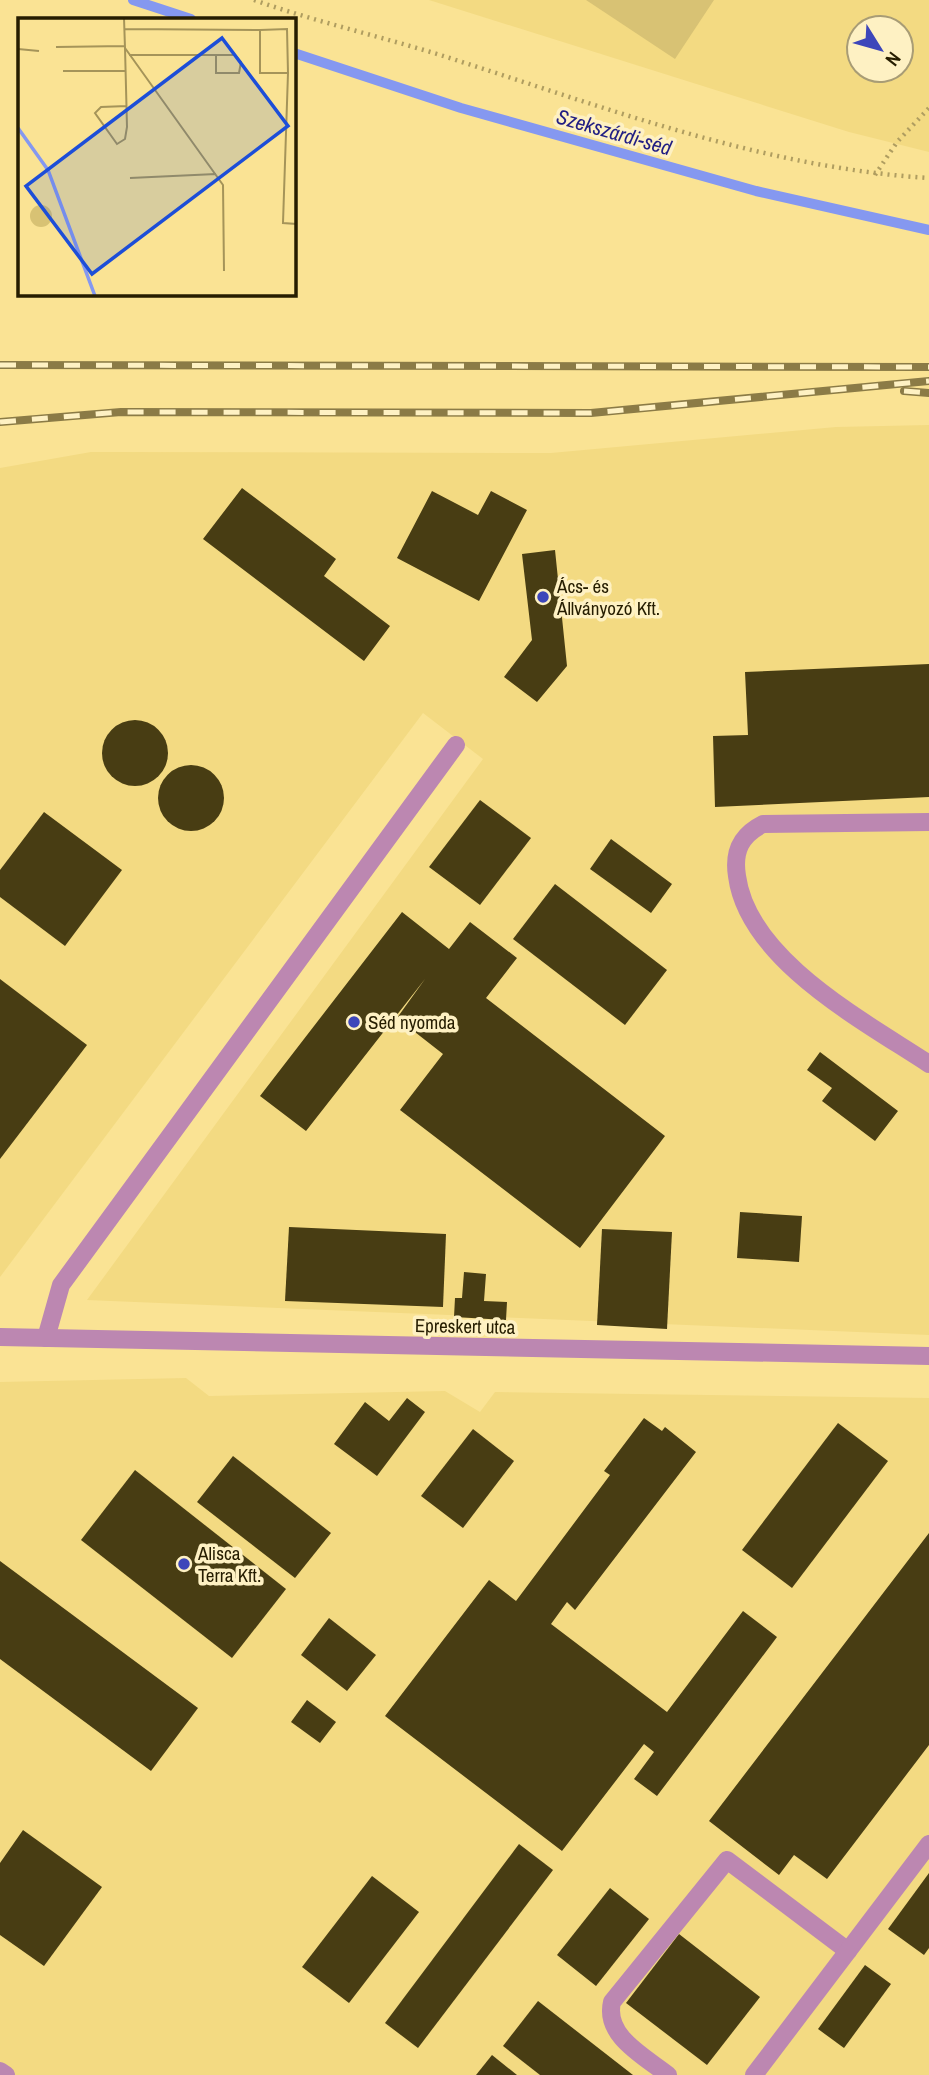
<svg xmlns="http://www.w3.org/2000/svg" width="929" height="2075" font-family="'Archivo Narrow',sans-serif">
	<rect width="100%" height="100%" fill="#fae394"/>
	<!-- built -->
	<g fill="#f3da82" fill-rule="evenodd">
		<path d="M 429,0 L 929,0 L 929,152 L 849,132 ZM 859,28 L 901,28 L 901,70 L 859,70 Z"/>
		<polygon points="929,425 929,1335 87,1300 483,759 423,713 0,1277 0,468 91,452 551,453 836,427"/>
		<polygon points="186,1378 209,1396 445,1391 480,1412 495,1392 929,1398 929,2075 0,2075 0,1382"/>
	</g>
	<!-- green -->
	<polygon fill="#d8c274" points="586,0 714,0 675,59"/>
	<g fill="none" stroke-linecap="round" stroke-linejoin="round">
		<!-- stream -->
		<g stroke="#8598f0" stroke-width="10">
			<polyline points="133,0 191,19"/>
			<polyline points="294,53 461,108 756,191 929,230"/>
		</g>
	</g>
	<!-- building -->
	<g fill="#483d13">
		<polygon points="242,488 336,559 324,576 390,626 364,661 203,539"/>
		<polygon points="432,491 478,515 491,491 527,510 479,601 397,558"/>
		<polygon points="555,550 567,666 537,702 504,677 532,640 522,554"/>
		<polygon points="929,664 929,797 715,807 713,736 748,735 745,672"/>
		<circle cx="135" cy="753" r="33"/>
		<circle cx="191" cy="798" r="33"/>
		<polygon points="480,800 531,838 480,905 429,867"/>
		<polygon points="44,812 122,870 65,946 0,897 0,870"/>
		<polygon points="611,839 672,884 651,913 590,869"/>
		<polygon points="555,884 667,970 625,1025 513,939"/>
		<polygon points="402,912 449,949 470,922 517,958 486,998 665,1136 580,1248 400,1110 443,1054 397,1018 425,979 306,1131 260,1096"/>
		<polygon points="0,979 87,1045 0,1159"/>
		<polygon points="820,1052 898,1111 875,1141 822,1101 832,1088 807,1070"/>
		<polygon points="740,1212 802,1216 799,1262 737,1258"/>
		<polygon points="289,1227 446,1234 443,1307 285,1301"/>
		<polygon points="602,1229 672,1232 667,1329 597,1325"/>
		<polygon points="464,1272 486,1274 484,1301 507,1302 506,1320 454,1317 455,1298 462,1298"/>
		<polygon points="407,1398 425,1412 377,1476 334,1444 365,1402 389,1421"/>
		<polygon points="644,1418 662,1431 665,1427 696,1452 575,1610 567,1602 551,1624 667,1712 743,1611 777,1637 657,1796 634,1779 654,1752 644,1744 562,1851 385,1716 489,1580 516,1601 610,1475 604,1471"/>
		<polygon points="838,1423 888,1461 792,1588 742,1550"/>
		<polygon points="473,1429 514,1461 463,1528 421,1496"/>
		<polygon points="233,1456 331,1533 295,1578 197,1502"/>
		<polygon points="135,1470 286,1589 232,1658 81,1540"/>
		<polygon points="929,1533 929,1745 827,1879 794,1855 779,1875 709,1821"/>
		<polygon points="0,1561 198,1708 151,1771 0,1659"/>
		<polygon points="329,1618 376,1655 347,1691 301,1655"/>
		<polygon points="307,1700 336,1722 320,1743 291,1722"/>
		<polygon points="23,1830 102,1887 44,1966 0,1935 0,1863"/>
		<polygon points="519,1844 553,1870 418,2048 385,2023"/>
		<polygon points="929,1873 929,1948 924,1955 888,1929"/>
		<polygon points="372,1876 419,1912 349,2003 302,1967"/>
		<polygon points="610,1888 649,1919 596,1986 557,1955"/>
		<polygon points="679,1934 760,1997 707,2065 626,2003"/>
		<polygon points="865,1965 891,1984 844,2048 818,2029"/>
		<polygon points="538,2001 633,2075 540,2075 503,2046"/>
		<polygon points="492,2055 517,2075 476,2075"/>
	</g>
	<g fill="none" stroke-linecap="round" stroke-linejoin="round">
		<!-- path -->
		<g stroke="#af9d60" stroke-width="4.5" stroke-dasharray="2 5" stroke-linecap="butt">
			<path d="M 254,0 C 322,24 393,39 462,62 C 615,111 768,168 929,178"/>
			<polyline points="875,175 897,142 929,108"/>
		</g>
		<!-- service -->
		<g stroke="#bc87b1" stroke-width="18">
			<path d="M 929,822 L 763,824 C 741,835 733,851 737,876 C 748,960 864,1021 929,1064"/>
			<polyline points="46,1338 61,1285 456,745"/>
			<polyline points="0,2071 6,2075"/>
			<path d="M 668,2075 C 644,2056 604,2036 612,2002 L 727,1860 L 848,1951"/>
			<polyline points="754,2075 929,1844"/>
		</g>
		<!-- minor -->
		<polyline stroke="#bc87b1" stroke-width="18" points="0,1337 929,1356"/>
		<!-- rail casing -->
		<g stroke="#8b7b46" stroke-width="8">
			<g id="rail">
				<polyline points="0,365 929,367"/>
				<polyline points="904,391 929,393"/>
				<polyline points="0,422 121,412 591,413 929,381"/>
			</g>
		</g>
		<!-- rail -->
		<use href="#rail" stroke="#fef1c3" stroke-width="5" stroke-dasharray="16" stroke-linecap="butt"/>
	</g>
	<!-- markers -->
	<g fill="#3d46ba" stroke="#fef1c3" stroke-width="2.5">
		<circle cx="543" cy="597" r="7"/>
		<circle cx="354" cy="1022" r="7"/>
		<circle cx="184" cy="1564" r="7"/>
	</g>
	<g text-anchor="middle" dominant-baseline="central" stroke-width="7" stroke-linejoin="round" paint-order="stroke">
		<!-- poi labels -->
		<g font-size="19" fill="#261d00" stroke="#fef1c3" text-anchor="start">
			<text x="557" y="586">Ács- és<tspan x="557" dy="22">Állványozó Kft.</tspan></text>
			<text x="368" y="1022">Séd nyomda</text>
			<text x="198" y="1553">Alisca<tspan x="198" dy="22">Terra Kft.</tspan></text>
		</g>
		<!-- street labels -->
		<g font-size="19" fill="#261d00" stroke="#fef1c3">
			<text transform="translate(465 1326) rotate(1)">Epreskert utca</text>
		</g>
		<!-- water labels -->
		<g font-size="21" font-style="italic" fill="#211e83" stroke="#fef1c3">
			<text transform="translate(614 132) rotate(16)">Szekszárdi-séd</text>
		</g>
	</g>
	<!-- overview -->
	<g transform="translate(18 18)">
		<rect width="278" height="278" fill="#fae394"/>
		<path d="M12 198a11 11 0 1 1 22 0a11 11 0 1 1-22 0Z" fill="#d8c274"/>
		<path fill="none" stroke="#8598f0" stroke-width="3.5" d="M 0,110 L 30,152 L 77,278"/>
		<path fill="none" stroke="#a59459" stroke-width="2" d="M 106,0 L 107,30 L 205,167 L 206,253M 107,11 L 242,12 L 242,55 L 270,55 L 265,205 L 279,206M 242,12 L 269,11 L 270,55M 38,29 L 107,28M 107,30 L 109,109 L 107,121 L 99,126 L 77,95 L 83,89 L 109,88M 0,31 L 21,33M 111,37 L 217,37 L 223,44 L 221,55 L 198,55 L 198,37M 45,53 L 107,53M 112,160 L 198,156"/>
		<path fill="#1d4ed8" fill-opacity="0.15" stroke="#1d4ed8" stroke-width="3.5" d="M 204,20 L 270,108 L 74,256 L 8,168 Z"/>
		<rect width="278" height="278" fill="none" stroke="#261d00" stroke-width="3.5"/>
	</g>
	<!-- north arrow -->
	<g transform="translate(880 49) rotate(127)"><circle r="33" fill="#fef1c3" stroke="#a89c75" stroke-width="2"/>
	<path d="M0-5L12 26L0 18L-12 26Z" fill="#3d46ba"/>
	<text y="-10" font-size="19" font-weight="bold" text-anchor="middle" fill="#261d00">N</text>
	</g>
</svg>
